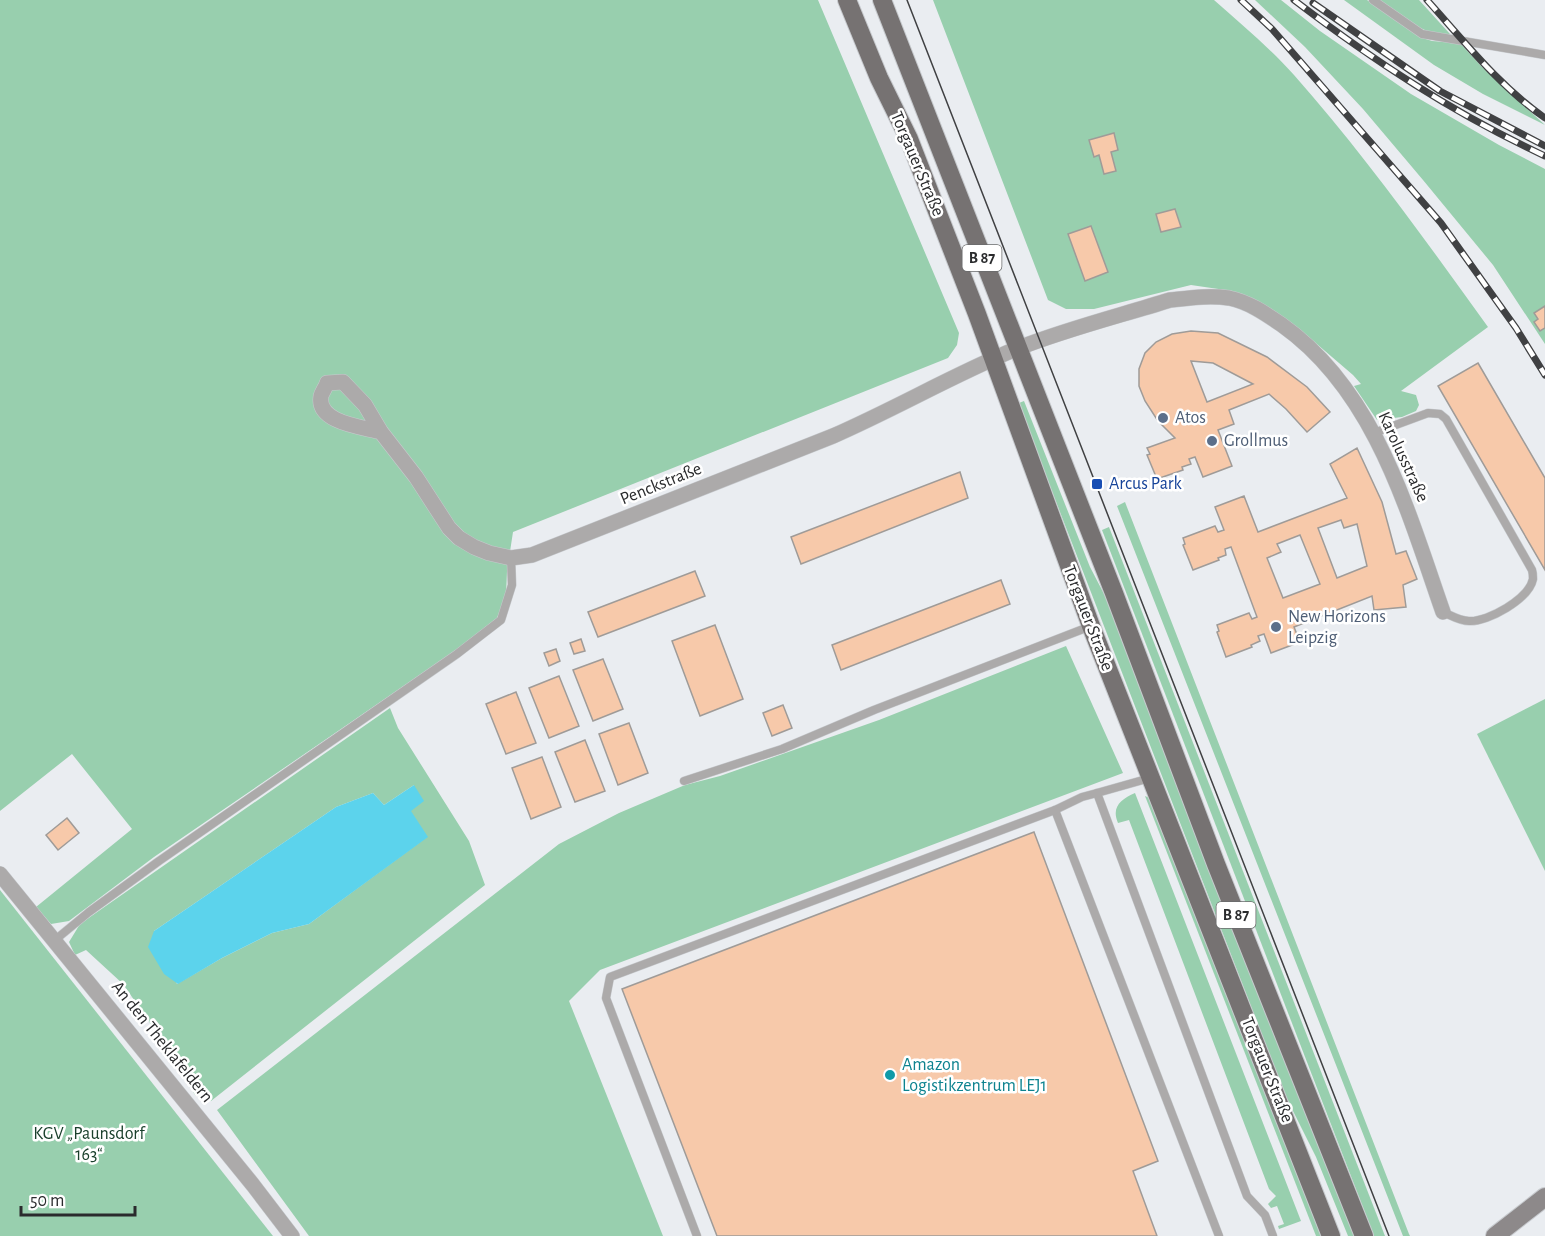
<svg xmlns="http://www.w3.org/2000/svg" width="1545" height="1236" font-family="'Alegreya Sans',sans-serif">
	<rect width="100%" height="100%" fill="#eaedf1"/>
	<!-- green -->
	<g fill="#98cfae" fill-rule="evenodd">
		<polygon points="0,0 818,0 959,333 957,345 948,358 513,532 507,571 506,596 497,618 455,651 154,857 69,921 51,924 36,907 132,829 72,754 0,811"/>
		<path d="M 933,0 L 1214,0 C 1241,24 1270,48 1294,75 C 1364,154 1426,241 1488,327 L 1401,391 L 1416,395 L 1419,405 L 1416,411 L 1402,417 L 1377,420 L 1354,386 L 1361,384 L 1353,375 L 1304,333 L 1272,311 L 1232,291 L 1191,285 L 1094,309 L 1066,309 L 1048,300 Z"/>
		<polygon points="1255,0 1281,0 1320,31 1411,94 1499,145 1545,169 1545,344 1493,265 1423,180 1363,109 1305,47"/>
		<polygon points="1344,0 1367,0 1420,37 1432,41 1460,43 1481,66 1545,125 1483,94 1434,65"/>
		<path d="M 1379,0 L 1419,0 L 1450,34 C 1421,36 1402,16 1379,0 Z"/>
		<polygon points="1024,401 1090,567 1115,615 1356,1236 1348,1236 1316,1157 1286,1097 1019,406 1019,403"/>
		<polygon points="1125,502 1409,1234 1410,1236 1403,1236 1117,506"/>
		<polygon points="1109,527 1385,1236 1374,1236 1102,530"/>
		<polygon points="1066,646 1123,773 600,970 569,1001 663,1236 309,1236 217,1110 559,844 619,813 685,785 720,776 879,720"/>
		<polygon points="1545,699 1545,871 1477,734"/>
		<path d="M 390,708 L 398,728 L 469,841 L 485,885 L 211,1101 L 195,1095 L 168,1049 L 123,984 L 86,950 L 75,955 L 69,942 L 80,924 ZM 414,785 L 410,811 L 427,837 L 309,924 L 272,933 L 222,958 L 177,984 L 154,931 L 336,807 L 373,793 L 384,805 Z"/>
		<path d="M 1135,793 L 1301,1221 L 1279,1229 L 1278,1226 L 1284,1224 L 1277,1206 L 1271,1208 L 1268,1204 L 1276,1196 L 1269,1189 L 1129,820 L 1118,823 C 1111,807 1121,799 1135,793 Z"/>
		<polygon points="1145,796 1154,800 1324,1236 1316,1236"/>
		<polygon points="0,890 273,1236 0,1236"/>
	</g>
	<!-- water -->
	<polygon fill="#5cd3ec" points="414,785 424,801 411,811 428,837 309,924 272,933 222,958 178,984 164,974 148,947 154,931 336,807 373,793 384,805"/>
	<!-- building -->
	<g fill="#f7c9aa" stroke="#9f9b98" stroke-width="1.5" fill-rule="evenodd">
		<polygon points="1114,133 1118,150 1111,152 1116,171 1104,174 1099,155 1094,157 1089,140"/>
		<polygon points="1175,209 1181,227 1161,232 1156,214"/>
		<polygon points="1091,226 1108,272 1085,281 1068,234"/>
		<polygon points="1545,306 1545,328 1540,331 1534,322 1538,319 1534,313"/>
		<path d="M 1191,331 L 1218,333 L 1267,357 L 1307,387 L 1330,412 L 1307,432 L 1286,409 L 1269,394 L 1229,410 L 1234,424 L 1218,430 L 1232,466 L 1203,477 L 1195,457 L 1189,459 L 1191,464 L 1182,467 L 1183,470 L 1157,479 L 1147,455 L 1150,454 L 1147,448 L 1175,438 L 1158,421 L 1145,401 L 1139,386 L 1139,369 L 1145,353 L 1156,342 L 1172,334 ZM 1191,361 L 1213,363 L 1253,384 L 1207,402 Z"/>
		<polygon points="1478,363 1545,478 1545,570 1438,386"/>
		<path d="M 1357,448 L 1382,502 L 1396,554 L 1406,551 L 1417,579 L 1403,585 L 1406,607 L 1374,610 L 1372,596 L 1294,627 L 1300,642 L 1271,653 L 1264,634 L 1258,636 L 1260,641 L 1251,645 L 1252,647 L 1226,657 L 1217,632 L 1219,631 L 1217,625 L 1249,613 L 1252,619 L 1257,617 L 1231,547 L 1225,549 L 1226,555 L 1218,558 L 1219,560 L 1193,570 L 1183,545 L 1185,544 L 1183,538 L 1215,526 L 1218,532 L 1224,530 L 1215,507 L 1244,496 L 1258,532 L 1347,498 L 1330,464 ZM 1341,520 L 1344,528 L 1357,524 L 1367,566 L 1337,578 L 1318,528 ZM 1300,535 L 1320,584 L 1283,598 L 1267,558 L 1281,552 L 1277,544 Z"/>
		<polygon points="960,472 968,498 801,564 791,537"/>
		<polygon points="695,571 705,596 598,637 588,612"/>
		<polygon points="1001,580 1010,604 841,670 832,645"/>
		<polygon points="715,625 743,699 700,716 672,641"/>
		<polygon points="581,639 585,651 574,654 570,643"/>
		<polygon points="556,649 560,661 549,666 544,653"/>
		<polygon points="603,659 623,709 593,721 573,670"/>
		<polygon points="559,676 579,726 549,738 529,688"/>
		<polygon points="516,692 536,743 506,754 486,704"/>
		<polygon points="783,705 792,728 772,736 763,713"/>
		<polygon points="629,723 648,773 618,785 599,734"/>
		<polygon points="585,740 605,791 575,802 555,752"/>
		<polygon points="542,757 561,807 531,819 512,768"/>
		<polygon points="67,818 79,833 58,850 46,835"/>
		<polygon points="1034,832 1158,1161 1133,1171 1157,1236 717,1236 622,989"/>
	</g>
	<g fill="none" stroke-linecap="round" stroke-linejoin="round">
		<!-- lane casing -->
		<g stroke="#c7cace" stroke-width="9">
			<g id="lane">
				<polyline points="1373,0 1422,34 1545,55"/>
				<path d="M 1374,433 L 1428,413 L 1440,414 L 1446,419 L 1532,570 C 1533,573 1533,576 1533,579 C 1529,599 1488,622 1469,621 C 1460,621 1452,616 1443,612"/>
				<polyline points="1150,778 1097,793 1247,1196 1265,1215 1273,1236"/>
				<polyline points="684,781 782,749 874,710 1091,626"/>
				<polyline points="1097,793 1082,797 1055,810 1219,1236"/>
				<polyline points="55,940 89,912 159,861 457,654 501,620 512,585 511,558"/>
				<polyline points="697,1236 606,998 610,977 1055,810"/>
			</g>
		</g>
		<!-- street casing -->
		<g stroke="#c7cace" stroke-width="16">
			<g id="street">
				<path d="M 381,432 C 363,427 316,423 321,396 C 322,392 326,387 327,383 L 343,382 L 365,405 L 381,432 L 416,477 L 449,528 L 459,538 L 474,547 L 489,553 L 511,558 L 532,555 L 833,436 C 895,409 953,375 1016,349 C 1066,329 1119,316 1170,300 C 1189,298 1209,295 1229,298 C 1249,302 1266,314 1282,325 C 1375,391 1407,509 1443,612"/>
				<polyline points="0,874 253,1185 292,1236"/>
			</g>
		</g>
		<!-- secondary casing -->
		<g stroke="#c7cace" stroke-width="20">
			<polyline id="secondary" points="1495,1236 1545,1197"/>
		</g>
		<!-- primary casing -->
		<g stroke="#c7cace" stroke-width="20">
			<g id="primary">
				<polyline points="847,0 879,78 909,139 977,314 1091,626 1331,1236"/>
				<polyline points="882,0 1114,593 1216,864 1364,1236"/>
			</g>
		</g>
		<!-- lane -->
		<use href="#lane" stroke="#acaaaa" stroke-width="8"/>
		<!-- street -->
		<use href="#street" stroke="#acaaaa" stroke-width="15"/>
		<!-- secondary -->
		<use href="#secondary" stroke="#8d898a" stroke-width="18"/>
		<!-- primary -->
		<use href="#primary" stroke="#767272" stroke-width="18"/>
		<!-- tram -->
		<polyline stroke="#404143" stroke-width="1.5" points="907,0 1389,1236"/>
		<!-- rail casing -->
		<g stroke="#404143" stroke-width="7">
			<g id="rail">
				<polyline points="1241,0 1272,29 1441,223 1516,328 1545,375"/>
				<path d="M 1294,0 C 1374,61 1453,113 1545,156"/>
				<path d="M 1427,0 C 1464,41 1499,86 1545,118"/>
				<polyline points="1313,3 1440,91 1545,146"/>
			</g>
		</g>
		<!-- rail -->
		<use href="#rail" stroke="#fff" stroke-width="4.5" stroke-dasharray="14" stroke-linecap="butt"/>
	</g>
	<!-- markers -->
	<g fill="#5c6f8a" stroke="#fff" stroke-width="2">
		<circle cx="1163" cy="418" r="6"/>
		<circle cx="1212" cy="441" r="6"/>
		<circle cx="1276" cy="627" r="6"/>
	</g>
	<rect fill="#1a4fb4" stroke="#fff" stroke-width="2" x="1091" y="478" width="12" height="12" rx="3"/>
	<circle fill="#0f9aa8" stroke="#fff" stroke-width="2" cx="890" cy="1075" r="6"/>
	<g text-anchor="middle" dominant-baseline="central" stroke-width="5" stroke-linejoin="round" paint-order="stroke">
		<!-- shield labels -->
		<g fill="#fff" stroke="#6a6b6c" stroke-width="1.5">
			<rect x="962.5" y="245" width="39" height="26" rx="4.5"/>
			<rect x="1216.5" y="902" width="39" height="26" rx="4.5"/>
		</g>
		<g font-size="16" font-weight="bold" fill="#2a2b2d">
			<text x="982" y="258">B 87</text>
			<text x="1236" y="915">B 87</text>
		</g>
		<!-- street labels -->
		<g font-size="18" fill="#2a2b2d" stroke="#fff">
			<text transform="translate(917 164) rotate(67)">Torgauer Straße</text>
			<text transform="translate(1403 457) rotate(65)">Karolusstraße</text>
			<text transform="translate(661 484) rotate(-22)">Penckstraße</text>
			<text transform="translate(1088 618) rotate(69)">Torgauer Straße</text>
			<text transform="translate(162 1042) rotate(51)">An den Theklafeldern</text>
			<text transform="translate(1267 1070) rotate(68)">Torgauer Straße</text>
		</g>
		<!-- service labels -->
		<g font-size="18" fill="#4e5e75" stroke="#fff" text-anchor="start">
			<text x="1175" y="418">Atos</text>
			<text x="1224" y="441">Grollmus</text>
			<text x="1288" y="617">New Horizons<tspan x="1288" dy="21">Leipzig</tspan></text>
		</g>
		<!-- transit labels -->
		<g font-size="18" fill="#164399" stroke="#fff" text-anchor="start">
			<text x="1109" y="484">Arcus Park</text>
		</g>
		<!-- culture labels -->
		<g font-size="18" fill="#0d838f" stroke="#fff" text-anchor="start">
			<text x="902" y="1065">Amazon<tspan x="902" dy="21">Logistikzentrum LEJ1</tspan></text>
		</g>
		<!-- park labels -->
		<g font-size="18" fill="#1a402c" stroke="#fff">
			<text x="89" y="1134">KGV „Paunsdorf<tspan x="89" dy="21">163“</tspan></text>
		</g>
	</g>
	<!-- scale -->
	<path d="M21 1206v9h114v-9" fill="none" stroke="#2a2b2d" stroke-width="3"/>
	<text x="30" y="1206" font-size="18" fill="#2a2b2d" stroke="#ffffff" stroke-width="4.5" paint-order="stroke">50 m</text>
</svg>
